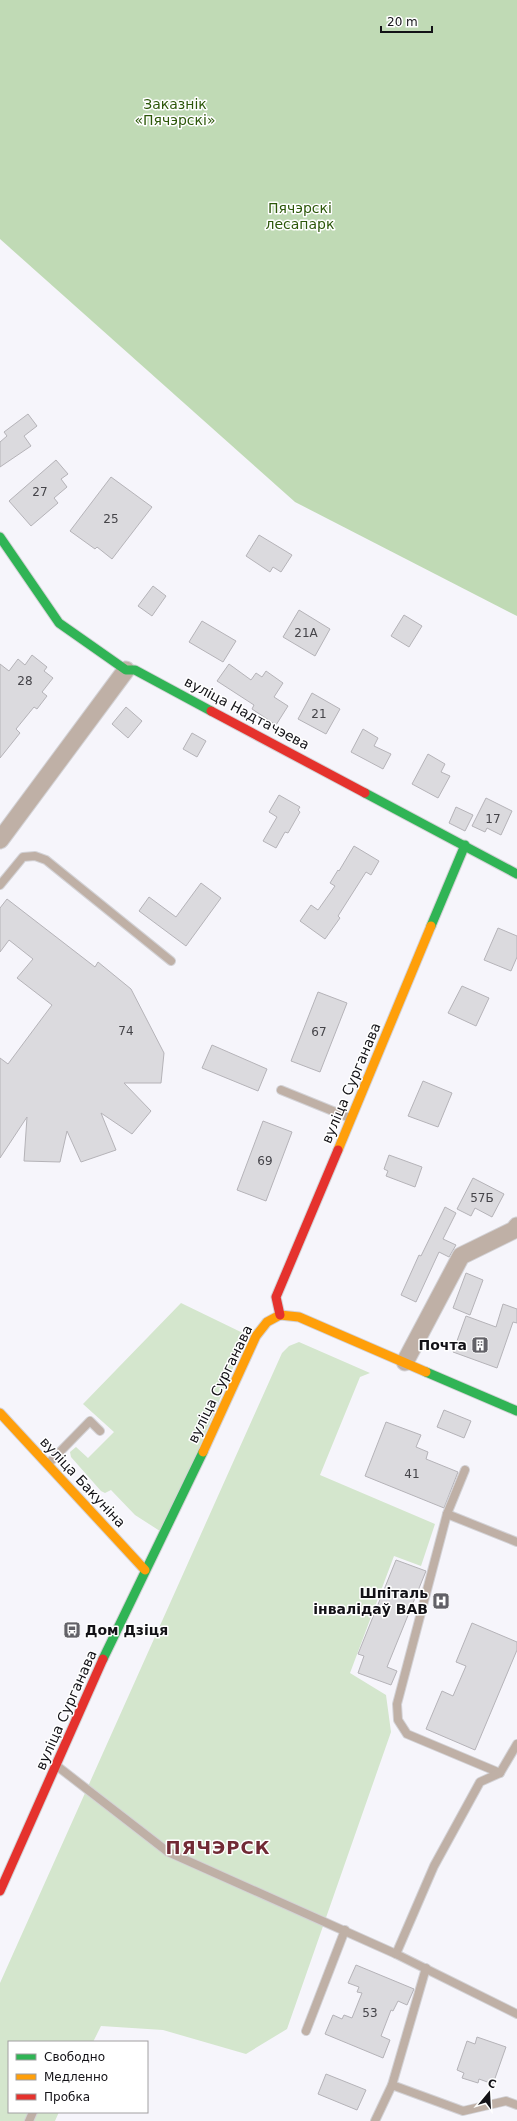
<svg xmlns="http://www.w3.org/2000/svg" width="517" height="2121" font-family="'DejaVu Sans',sans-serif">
	<rect width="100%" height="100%" fill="#f6f5fb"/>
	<!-- green -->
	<g fill="#d4e6cd">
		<polygon points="181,1303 247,1335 163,1533 135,1515 111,1490 105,1493 101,1491 71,1457 70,1452 76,1447 88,1458 114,1432 83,1404"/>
		<polygon points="299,1342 370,1373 360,1377 320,1475 435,1524 421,1566 394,1556 350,1673 386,1695 391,1732 287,2029 246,2054 163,2030 101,2026 93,2042 9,2042 9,2112 59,2112 55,2121 0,2121 0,1983 282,1353 289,1346"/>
	</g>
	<!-- forest -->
	<polygon fill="#c0dab5" points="0,0 517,0 517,616 295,502 0,239"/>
	<!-- building -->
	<g fill="#dbdade" stroke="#b5b3b8">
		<polygon points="28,414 37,426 24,436 31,446 0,467 0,442 7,436 4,432"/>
		<polygon points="56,460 68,474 61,479 67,487 54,498 58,503 31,526 9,501"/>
		<polygon points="111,477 152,507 112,559 97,547 95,549 70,531"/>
		<polygon points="259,535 292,555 281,572 273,567 270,572 246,556"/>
		<polygon points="153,586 166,596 152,616 138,606"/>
		<polygon points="299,610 330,629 315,656 283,637"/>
		<polygon points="404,615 422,626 409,647 391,636"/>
		<polygon points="202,621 236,641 223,662 189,642"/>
		<polygon points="32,655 47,667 44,671 53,678 42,692 47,696 37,709 34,707 16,729 20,733 0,758 0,664 9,671 18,659 25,665"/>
		<polygon points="229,664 251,680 256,673 262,677 266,671 283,683 274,697 288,706 276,725 252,709 254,705 217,681"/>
		<polygon points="312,693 340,709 326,734 298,719"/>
		<polygon points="126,707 142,721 128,738 112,724"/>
		<polygon points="363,729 378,738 374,746 391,754 383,769 351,752"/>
		<polygon points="192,733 206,741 197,757 183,749"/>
		<polygon points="428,754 445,764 441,772 450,776 438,798 412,784"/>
		<polygon points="279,795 300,807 298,810 300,812 288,833 285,832 276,848 263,841 277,817 269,812"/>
		<polygon points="486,798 512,811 501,835 487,828 485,832 472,826"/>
		<polygon points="456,807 473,815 465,831 449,823"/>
		<polygon points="354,846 379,861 371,875 366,872 338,916 340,918 325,939 300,921 311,905 318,910 335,886 330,883 338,870 339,871"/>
		<polygon points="201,883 221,898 186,946 139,911 149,897 176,917"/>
		<polygon points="7,899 95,967 98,962 131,989 164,1053 161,1083 124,1083 151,1111 132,1134 101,1113 116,1150 81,1162 67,1131 60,1162 24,1161 27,1117 0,1158 0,1058 8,1064 52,1005 17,978 33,959 9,940 0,952 0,908"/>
		<polygon points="498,928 517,936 517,957 511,971 484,960"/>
		<polygon points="462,986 489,998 476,1026 448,1013"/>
		<polygon points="318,992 347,1003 320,1072 291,1061"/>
		<polygon points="212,1045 267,1069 258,1091 202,1068"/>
		<polygon points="423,1081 452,1093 438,1127 408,1116"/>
		<polygon points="263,1121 292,1132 266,1201 237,1190"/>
		<polygon points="389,1155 422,1167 415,1187 386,1176 388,1171 384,1169"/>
		<polygon points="473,1178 504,1194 492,1217 475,1208 471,1216 457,1209"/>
		<polygon points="445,1207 456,1213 443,1239 456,1245 449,1257 439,1252 416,1302 401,1295 419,1255 421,1256"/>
		<polygon points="466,1273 483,1280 470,1315 453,1308"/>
		<polygon points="503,1304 517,1309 517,1323 513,1322 497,1368 453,1352 466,1316 496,1327"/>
		<polygon points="444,1410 471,1421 464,1438 437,1427"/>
		<polygon points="386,1422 421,1435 416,1447 428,1452 426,1459 458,1472 444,1508 365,1476"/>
		<polygon points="396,1560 426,1571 387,1667 397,1671 391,1685 358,1673 364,1656 358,1654"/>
		<polygon points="472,1623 517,1642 517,1650 475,1750 426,1729 442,1691 453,1696 466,1666 456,1662"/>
		<polygon points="356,1965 414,1989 407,2005 398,2001 393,2011 391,2010 381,2036 390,2040 383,2058 325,2034 333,2015 342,2019 344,2015 352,2018 362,1993 357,1992 359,1987 348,1983"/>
		<polygon points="477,2037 506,2047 493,2084 479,2079 478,2083 462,2078 464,2073 457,2070 467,2041 475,2044"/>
		<polygon points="326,2074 366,2090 357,2110 318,2094"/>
	</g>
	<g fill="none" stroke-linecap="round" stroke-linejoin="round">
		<!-- lane casing -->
		<g stroke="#d3d2d6" stroke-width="10">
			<g id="lane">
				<polyline points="0,885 23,857 35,856 46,860 171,961"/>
				<polyline points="281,1090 350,1118"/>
				<polyline points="48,1464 90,1421 100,1431"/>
				<polyline points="465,1470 447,1514 397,1704 398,1720 407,1734 500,1773"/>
				<polyline points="447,1514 517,1542"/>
				<polyline points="57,1766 168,1852 396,1954 517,2014"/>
				<polyline points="396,1954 434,1866 480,1782 500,1773 517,1744"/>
				<polyline points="306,2031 345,1930"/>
				<polyline points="392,2085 463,2111 506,2101 517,2105"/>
				<polyline points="29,2121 33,2112"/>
				<polyline points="375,2121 392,2085 426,1968"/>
			</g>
		</g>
		<!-- street casing -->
		<g stroke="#d3d2d6" stroke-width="19">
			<g id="street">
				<polyline points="0,840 126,670"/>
				<polyline points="405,1362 461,1256 514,1230 517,1226"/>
			</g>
		</g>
		<!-- fast casing -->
		<g stroke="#d3d2d6" stroke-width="11">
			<g id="fast">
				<polyline points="0,537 59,623 126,670 135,670 211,711"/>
				<polyline points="365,793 517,874"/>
				<polyline points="431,926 465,845"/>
				<polyline points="426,1372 517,1411"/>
				<polyline points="103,1659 203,1452"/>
			</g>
		</g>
		<!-- slow casing -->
		<g stroke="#d3d2d6" stroke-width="11">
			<g id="slow">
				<polyline points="338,1150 431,926"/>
				<polyline points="280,1315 299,1317 426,1372"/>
				<polyline points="0,1413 145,1570"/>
				<polyline points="203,1452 256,1336 267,1322 280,1315"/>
			</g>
		</g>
		<!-- jam casing -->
		<g stroke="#d3d2d6" stroke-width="11">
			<g id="jam">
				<polyline points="211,711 365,793"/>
				<polyline points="280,1315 276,1297 338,1150"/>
				<polyline points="0,1891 103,1659"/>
			</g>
		</g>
		<!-- lane -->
		<use href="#lane" stroke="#bfb0a6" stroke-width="8"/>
		<!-- street -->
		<use href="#street" stroke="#bfb0a6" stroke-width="17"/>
		<!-- fast -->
		<use href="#fast" stroke="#30b455" stroke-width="9"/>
		<!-- slow -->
		<use href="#slow" stroke="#ff9f0a" stroke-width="9"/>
		<!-- jam -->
		<use href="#jam" stroke="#e5322d" stroke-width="9"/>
	</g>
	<!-- icons -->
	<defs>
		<g id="building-square" transform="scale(0.9)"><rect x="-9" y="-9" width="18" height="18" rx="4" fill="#626167" stroke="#fff"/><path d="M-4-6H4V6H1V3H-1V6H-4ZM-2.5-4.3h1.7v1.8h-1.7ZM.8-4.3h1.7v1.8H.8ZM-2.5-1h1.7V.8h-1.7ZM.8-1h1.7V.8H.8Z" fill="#fff"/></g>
		<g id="hospital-square" transform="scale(0.9)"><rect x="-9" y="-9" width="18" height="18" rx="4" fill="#626167" stroke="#fff"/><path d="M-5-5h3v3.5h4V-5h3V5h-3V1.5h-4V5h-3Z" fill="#fff"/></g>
		<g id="bus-square" transform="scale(0.9)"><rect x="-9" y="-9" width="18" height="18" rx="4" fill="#626167" stroke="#fff"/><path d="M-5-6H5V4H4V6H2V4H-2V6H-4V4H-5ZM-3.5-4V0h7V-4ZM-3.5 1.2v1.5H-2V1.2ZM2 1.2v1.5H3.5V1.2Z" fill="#fff"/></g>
	</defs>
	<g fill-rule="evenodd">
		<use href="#building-square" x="480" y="1345"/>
		<use href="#hospital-square" x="441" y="1601"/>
		<use href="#bus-square" x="72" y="1630"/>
	</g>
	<g text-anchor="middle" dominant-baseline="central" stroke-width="3" stroke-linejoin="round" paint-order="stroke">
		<!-- number labels -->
		<g font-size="12" fill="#454449">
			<text x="40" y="492">27</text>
			<text x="111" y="519">25</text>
			<text x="306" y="633">21А</text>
			<text x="25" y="681">28</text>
			<text x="319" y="714">21</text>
			<text x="493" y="819">17</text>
			<text x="126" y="1031">74</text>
			<text x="319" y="1032">67</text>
			<text x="265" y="1161">69</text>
			<text x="482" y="1198">57Б</text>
			<text x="412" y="1474">41</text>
			<text x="370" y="2013">53</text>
		</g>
		<!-- park labels -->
		<g font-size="14" fill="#2c5709" stroke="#fff">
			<text x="175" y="104">Заказнік<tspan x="175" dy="16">«Пячэрскі»</tspan></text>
			<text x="300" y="208">Пячэрскі<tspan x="300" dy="16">лесапарк</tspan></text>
		</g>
		<!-- street labels -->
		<g font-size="14" fill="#131217" stroke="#fff">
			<text transform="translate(247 713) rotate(28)">вуліца Надтачэева</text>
			<text transform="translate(351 1083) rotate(-67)">вуліца Сурганава</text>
			<text transform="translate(220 1384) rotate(-64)">вуліца Сурганава</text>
			<text transform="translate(83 1482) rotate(47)">вуліца Бакуніна</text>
			<text transform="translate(66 1710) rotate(-66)">вуліца Сурганава</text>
		</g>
		<!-- poi labels -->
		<g font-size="14" font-weight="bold" fill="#131217" stroke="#fff" text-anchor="end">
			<text x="467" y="1345">Почта</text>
			<text x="428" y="1593">Шпіталь<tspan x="428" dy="16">інвалідаў ВАВ</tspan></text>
			<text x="85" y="1630" text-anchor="start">Дом Дзіця</text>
		</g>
		<!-- district labels -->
		<g font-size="18" font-weight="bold" letter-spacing="1" fill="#712a35" stroke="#fff">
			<text x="218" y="1847">ПЯЧЭРСК</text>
		</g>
	</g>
	<!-- legend -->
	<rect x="8" y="2041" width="140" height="72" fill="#ffffff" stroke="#a1a0a2"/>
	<rect x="16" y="2054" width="20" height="6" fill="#30b455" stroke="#a1a0a2"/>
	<text x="44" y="2061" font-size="12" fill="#131217">Свободно</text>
	<rect x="16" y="2074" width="20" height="6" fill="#ff9f0a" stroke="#a1a0a2"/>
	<text x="44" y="2081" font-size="12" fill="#131217">Медленно</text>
	<rect x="16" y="2094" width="20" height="6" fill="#e5322d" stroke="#a1a0a2"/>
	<text x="44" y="2101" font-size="12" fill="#131217">Пробка</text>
	<!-- north arrow -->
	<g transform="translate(489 2093) rotate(18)" stroke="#ffffff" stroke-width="3" paint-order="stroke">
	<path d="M0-3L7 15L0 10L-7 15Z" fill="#131217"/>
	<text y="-6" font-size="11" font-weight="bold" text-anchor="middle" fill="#131217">С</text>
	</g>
	<!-- scale -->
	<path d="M381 26v6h51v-6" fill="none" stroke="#131217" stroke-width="2"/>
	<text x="387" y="26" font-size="12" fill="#131217" stroke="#ffffff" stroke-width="3" paint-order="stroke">20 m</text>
</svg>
